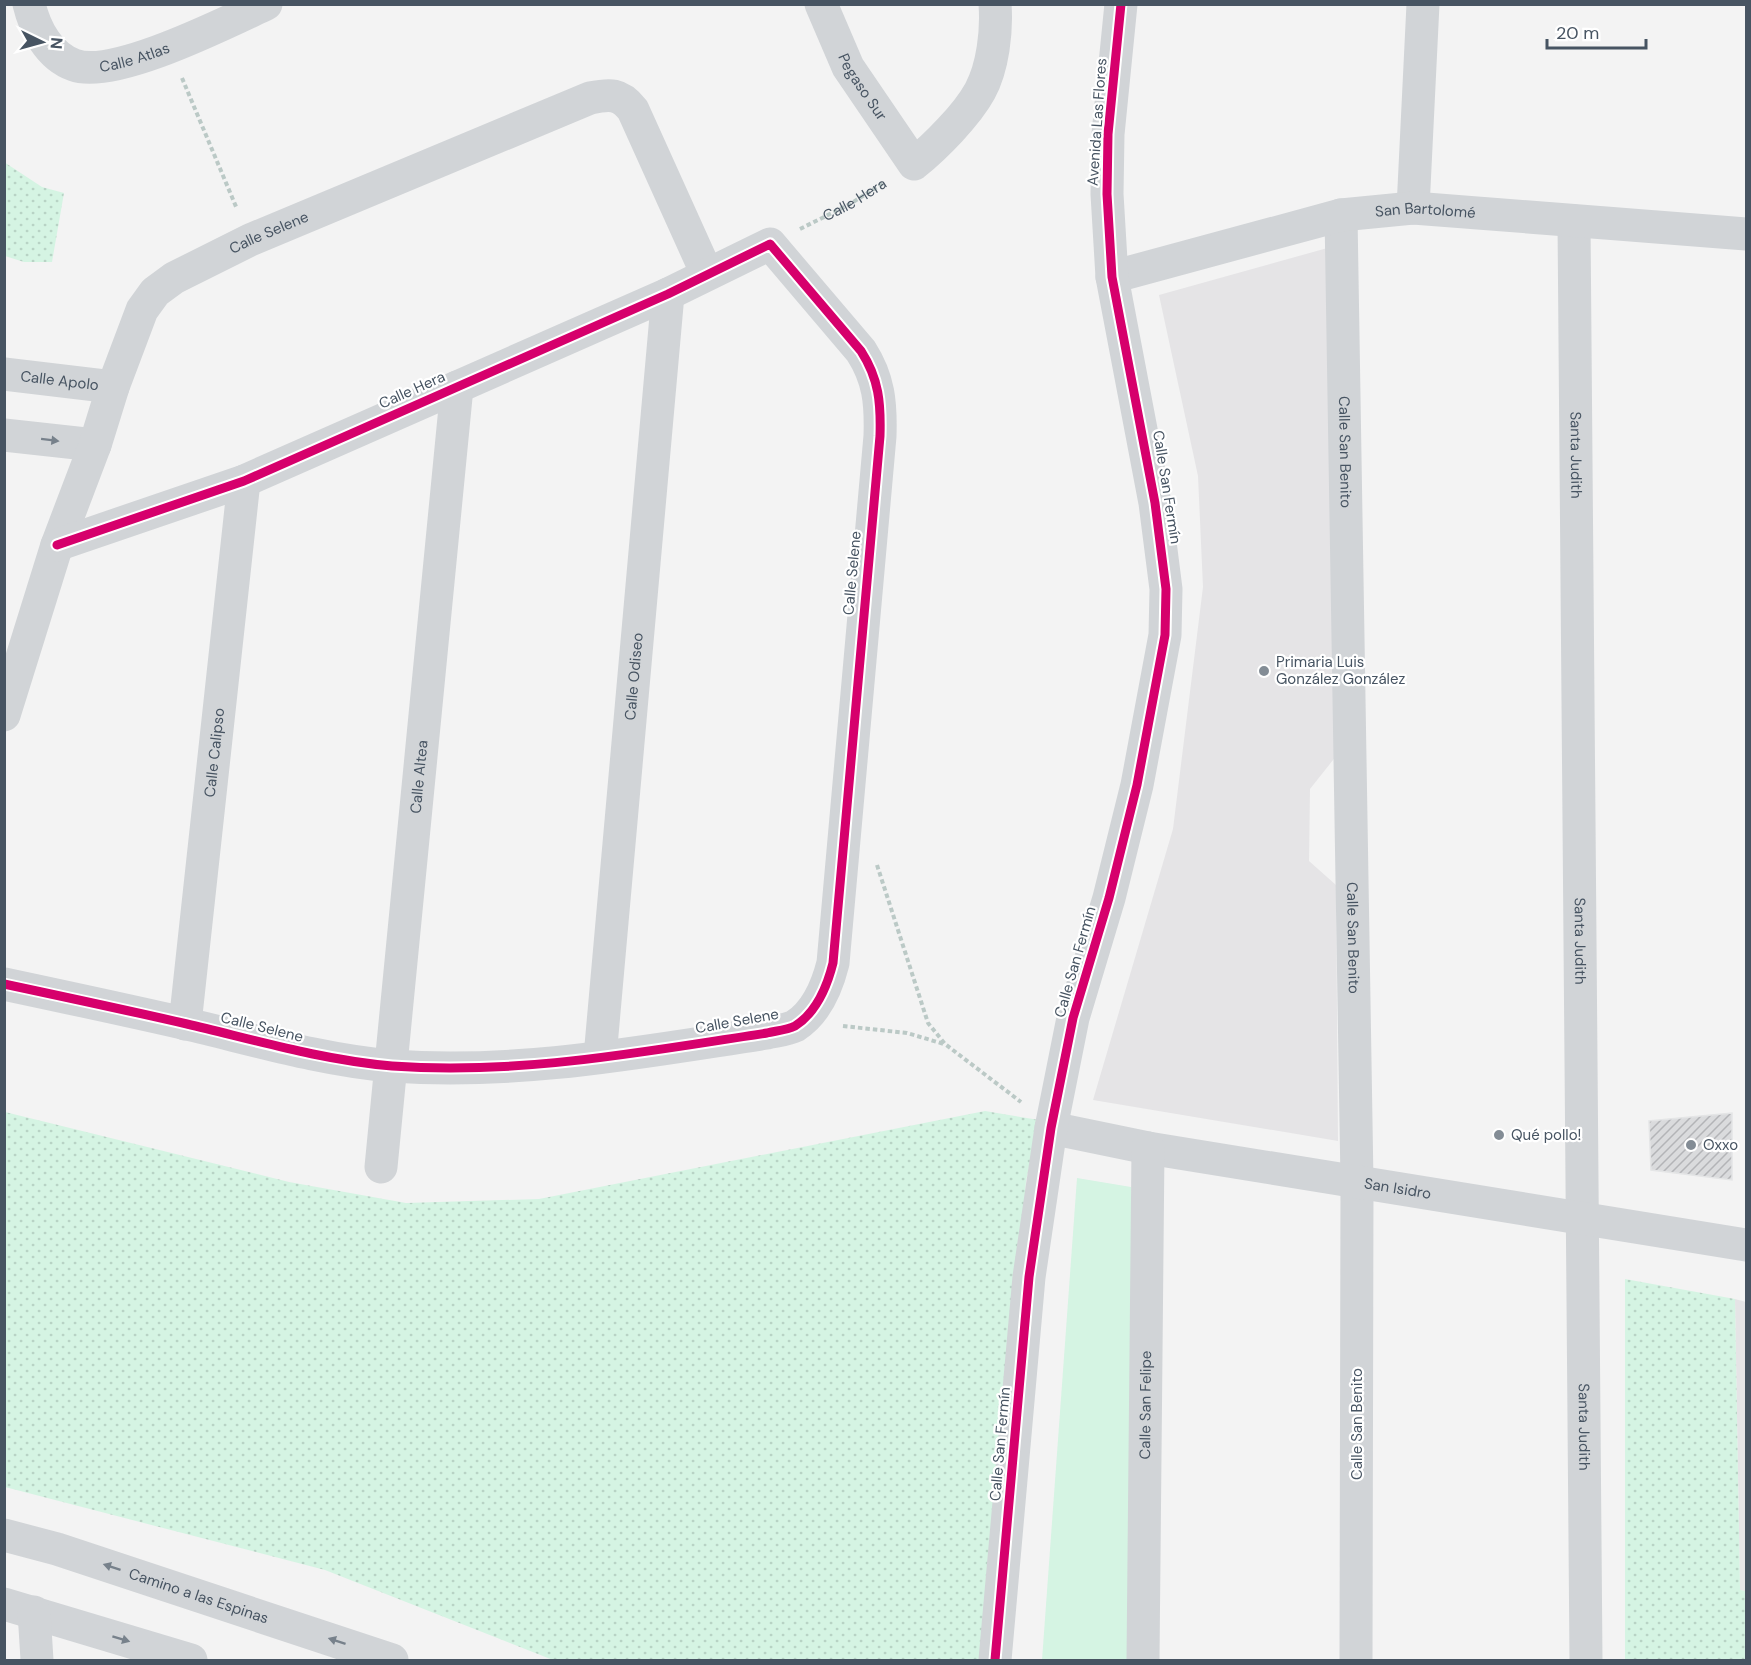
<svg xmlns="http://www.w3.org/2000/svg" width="1751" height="1665" font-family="'DM Sans',sans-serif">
	<defs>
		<pattern id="grass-dots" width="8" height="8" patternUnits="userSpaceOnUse" patternTransform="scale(1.5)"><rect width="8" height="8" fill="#d5f4e3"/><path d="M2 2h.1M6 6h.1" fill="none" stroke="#b8d3c5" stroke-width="1.8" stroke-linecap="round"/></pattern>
		<pattern id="building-hatch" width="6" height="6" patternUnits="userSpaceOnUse" patternTransform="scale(1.5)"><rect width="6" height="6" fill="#dadbdd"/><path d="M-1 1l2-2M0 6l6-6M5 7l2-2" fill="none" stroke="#b3b4b7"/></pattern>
	</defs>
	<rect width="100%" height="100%" fill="#f3f3f3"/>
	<!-- education -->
	<g fill="#e5e4e6">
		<polygon points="1331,247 1337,755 1310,789 1309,861 1336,885 1338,1141 1093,1100 1173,829 1203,587 1198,476 1159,295"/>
		<polygon points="1735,1299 1746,1302 1746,1591 1740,1590"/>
	</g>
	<!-- grass -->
	<g fill="url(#grass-dots)">
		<polygon points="4,162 42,187 64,193 52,262 24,262 5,256"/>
		<polygon points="985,1111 1039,1120 1026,1181 990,1660 553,1660 325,1570 5,1487 5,1112 289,1182 406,1203 539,1199"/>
		<polygon points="1625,1279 1735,1299 1740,1590 1746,1591 1746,1660 1625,1660"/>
	</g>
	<!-- green -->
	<polygon fill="#d5f4e3" points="1077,1178 1131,1187 1132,1660 1042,1660"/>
	<!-- building -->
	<polygon fill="url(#building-hatch)" stroke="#e4e5e6" stroke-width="1.5" points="1732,1113 1732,1180 1651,1170 1649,1121"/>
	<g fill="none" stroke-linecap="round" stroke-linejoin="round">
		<!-- path -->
		<g stroke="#bbc9c6" stroke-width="4" stroke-dasharray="4.5 3" stroke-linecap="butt">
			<polyline points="182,78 237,209"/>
			<path id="s1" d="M 800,229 L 850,204 L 885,182"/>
			<polyline points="877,865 928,1023 945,1044 1021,1102"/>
			<polyline points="843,1026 907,1033 944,1044"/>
		</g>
		<!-- minor -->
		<g stroke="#d1d4d7" stroke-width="33">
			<path id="s2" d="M 29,4 C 35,29 49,56 74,65 C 113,80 227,22 266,4"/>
			<path id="s3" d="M 821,4 L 848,67 L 914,164 C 935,147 967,115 980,91 C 993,67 997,31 995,4"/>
			<polyline points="1413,208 1423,4"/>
			<path id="s4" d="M 1341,215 L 1357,1182 L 1356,1660"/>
			<path id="s5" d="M 1574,221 L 1586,1660"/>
			<path id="s6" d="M 1112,277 L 1341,215 L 1413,208 L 1746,234"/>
			<path id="s7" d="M 4,374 L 113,387"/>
			<polyline points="4,435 95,445"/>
			<path id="s8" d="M 4,715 L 57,545 L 95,445 L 113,387 L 142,310 L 155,292 L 174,278 L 250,240 L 590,98 C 610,94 620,93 633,110 L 707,274"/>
			<path d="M 4,984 C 65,997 126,1010 187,1024 C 255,1040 322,1060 392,1066 C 521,1075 640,1052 767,1033 C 775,1031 787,1030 795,1026 C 817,1012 827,987 833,963 L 880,436 C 881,403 879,379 861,351 L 770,244 L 668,294 L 244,481 L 57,545"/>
			<path id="s9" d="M 185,1024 L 244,481"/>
			<path id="s10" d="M 600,1057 L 668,294"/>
			<path id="s11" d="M 1051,1128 L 1148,1148 L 1746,1245"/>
			<path id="s12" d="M 381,1167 L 457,387"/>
			<path id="s13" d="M 4,1535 L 57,1549 L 392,1660"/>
			<polyline points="4,1604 191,1660"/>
			<polyline points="34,1612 37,1660"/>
			<polyline points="995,1660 1029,1277 1051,1128 1073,1018 1109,898 1137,785 1165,635 1166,589 1155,503 1112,277 1107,194 1108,134 1121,4"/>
			<path id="s14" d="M 1143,1660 L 1148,1148"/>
		</g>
		<!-- cycleway casing -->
		<g stroke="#fff" stroke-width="13">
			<g id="cycleway">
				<path d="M 4,984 C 65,997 126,1010 187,1024 C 255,1040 322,1060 392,1066 C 521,1075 640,1052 767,1033 C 775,1031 787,1030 795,1026 C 817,1012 827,987 833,963 L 880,436 C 881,403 879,379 861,351 L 770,244 L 668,294 L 244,481 L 57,545"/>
				<polyline points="995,1660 1029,1277 1051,1128 1073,1018 1109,898 1137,785 1165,635 1166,589 1155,503 1112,277 1107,194 1108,134 1121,4"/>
			</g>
		</g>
		<!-- cycleway -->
		<use href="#cycleway" stroke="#d6006c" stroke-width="9"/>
	</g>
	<!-- one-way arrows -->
	<defs><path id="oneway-solid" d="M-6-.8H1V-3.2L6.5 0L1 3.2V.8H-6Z" transform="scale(1.5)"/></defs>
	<g fill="#77818b">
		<use href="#oneway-solid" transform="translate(50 440) rotate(7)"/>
		<use href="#oneway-solid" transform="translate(112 1567) rotate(-162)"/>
		<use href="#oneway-solid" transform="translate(121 1639) rotate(17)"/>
		<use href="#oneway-solid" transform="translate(337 1641) rotate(-162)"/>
	</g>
	<!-- markers -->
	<g fill="#838c95" stroke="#fff" stroke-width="2">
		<circle cx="1264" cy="671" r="6"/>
		<circle cx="1499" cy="1135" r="6"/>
		<circle cx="1691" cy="1145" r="6"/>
	</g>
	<g text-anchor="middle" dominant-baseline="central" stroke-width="4.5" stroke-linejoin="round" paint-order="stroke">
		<!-- street labels -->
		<g font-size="15" fill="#475462" stroke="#fff">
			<text stroke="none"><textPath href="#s2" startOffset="141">Calle Atlas</textPath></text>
			<text stroke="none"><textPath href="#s3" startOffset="93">Pegaso Sur</textPath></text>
			<text transform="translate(1097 122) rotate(-86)">Avenida Las Flores</text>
			<text stroke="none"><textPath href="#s1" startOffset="62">Calle Hera</textPath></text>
			<text stroke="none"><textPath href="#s6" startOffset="322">San Bartolomé</textPath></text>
			<text stroke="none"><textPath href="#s8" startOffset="579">Calle Selene</textPath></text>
			<text stroke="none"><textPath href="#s7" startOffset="56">Calle Apolo</textPath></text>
			<text transform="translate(412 390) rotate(-24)">Calle Hera</text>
			<text stroke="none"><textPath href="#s4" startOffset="237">Calle San Benito</textPath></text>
			<text stroke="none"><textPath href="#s5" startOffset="234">Santa Judith</textPath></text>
			<text transform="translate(1167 487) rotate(81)">Calle San Fermín</text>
			<text transform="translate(852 573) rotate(-85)">Calle Selene</text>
			<text stroke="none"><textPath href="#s10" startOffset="382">Calle Odiseo</textPath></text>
			<text stroke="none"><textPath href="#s9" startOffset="273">Calle Calipso</textPath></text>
			<text stroke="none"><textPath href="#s12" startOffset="392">Calle Altea</textPath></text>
			<text stroke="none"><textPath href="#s4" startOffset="723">Calle San Benito</textPath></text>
			<text stroke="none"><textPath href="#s5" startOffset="720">Santa Judith</textPath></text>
			<text transform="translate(1075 962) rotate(-74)">Calle San Fermín</text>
			<text transform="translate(737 1021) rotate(-10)">Calle Selene</text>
			<text transform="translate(262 1027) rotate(14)">Calle Selene</text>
			<text stroke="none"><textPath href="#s11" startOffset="352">San Isidro</textPath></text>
			<text stroke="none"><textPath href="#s14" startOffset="255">Calle San Felipe</textPath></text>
			<text transform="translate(1357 1424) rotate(-90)">Calle San Benito</text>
			<text stroke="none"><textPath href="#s5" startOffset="1206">Santa Judith</textPath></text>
			<text transform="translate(1000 1444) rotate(-85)">Calle San Fermín</text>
			<text stroke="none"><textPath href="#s13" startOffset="204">Camino a las Espinas</textPath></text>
		</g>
		<!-- poi labels -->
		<g font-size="15" fill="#475462" stroke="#fff" text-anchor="start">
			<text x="1276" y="662">Primaria Luis<tspan x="1276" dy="17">González González</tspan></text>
			<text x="1511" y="1135">Qué pollo!</text>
			<text x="1703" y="1145">Oxxo</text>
		</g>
	</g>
	<!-- border -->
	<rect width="1751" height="1665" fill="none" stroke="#475462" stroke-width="12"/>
	<!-- north arrow -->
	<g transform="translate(42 42) rotate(95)" stroke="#ffffff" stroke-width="4.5" paint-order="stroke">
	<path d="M0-4.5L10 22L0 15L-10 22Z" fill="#475462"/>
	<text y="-9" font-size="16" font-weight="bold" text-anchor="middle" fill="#475462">N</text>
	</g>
	<!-- scale -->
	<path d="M1547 39v9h99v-9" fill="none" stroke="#475462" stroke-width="3"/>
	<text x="1556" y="39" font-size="18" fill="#475462" stroke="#ffffff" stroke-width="4.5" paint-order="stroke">20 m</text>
</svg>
